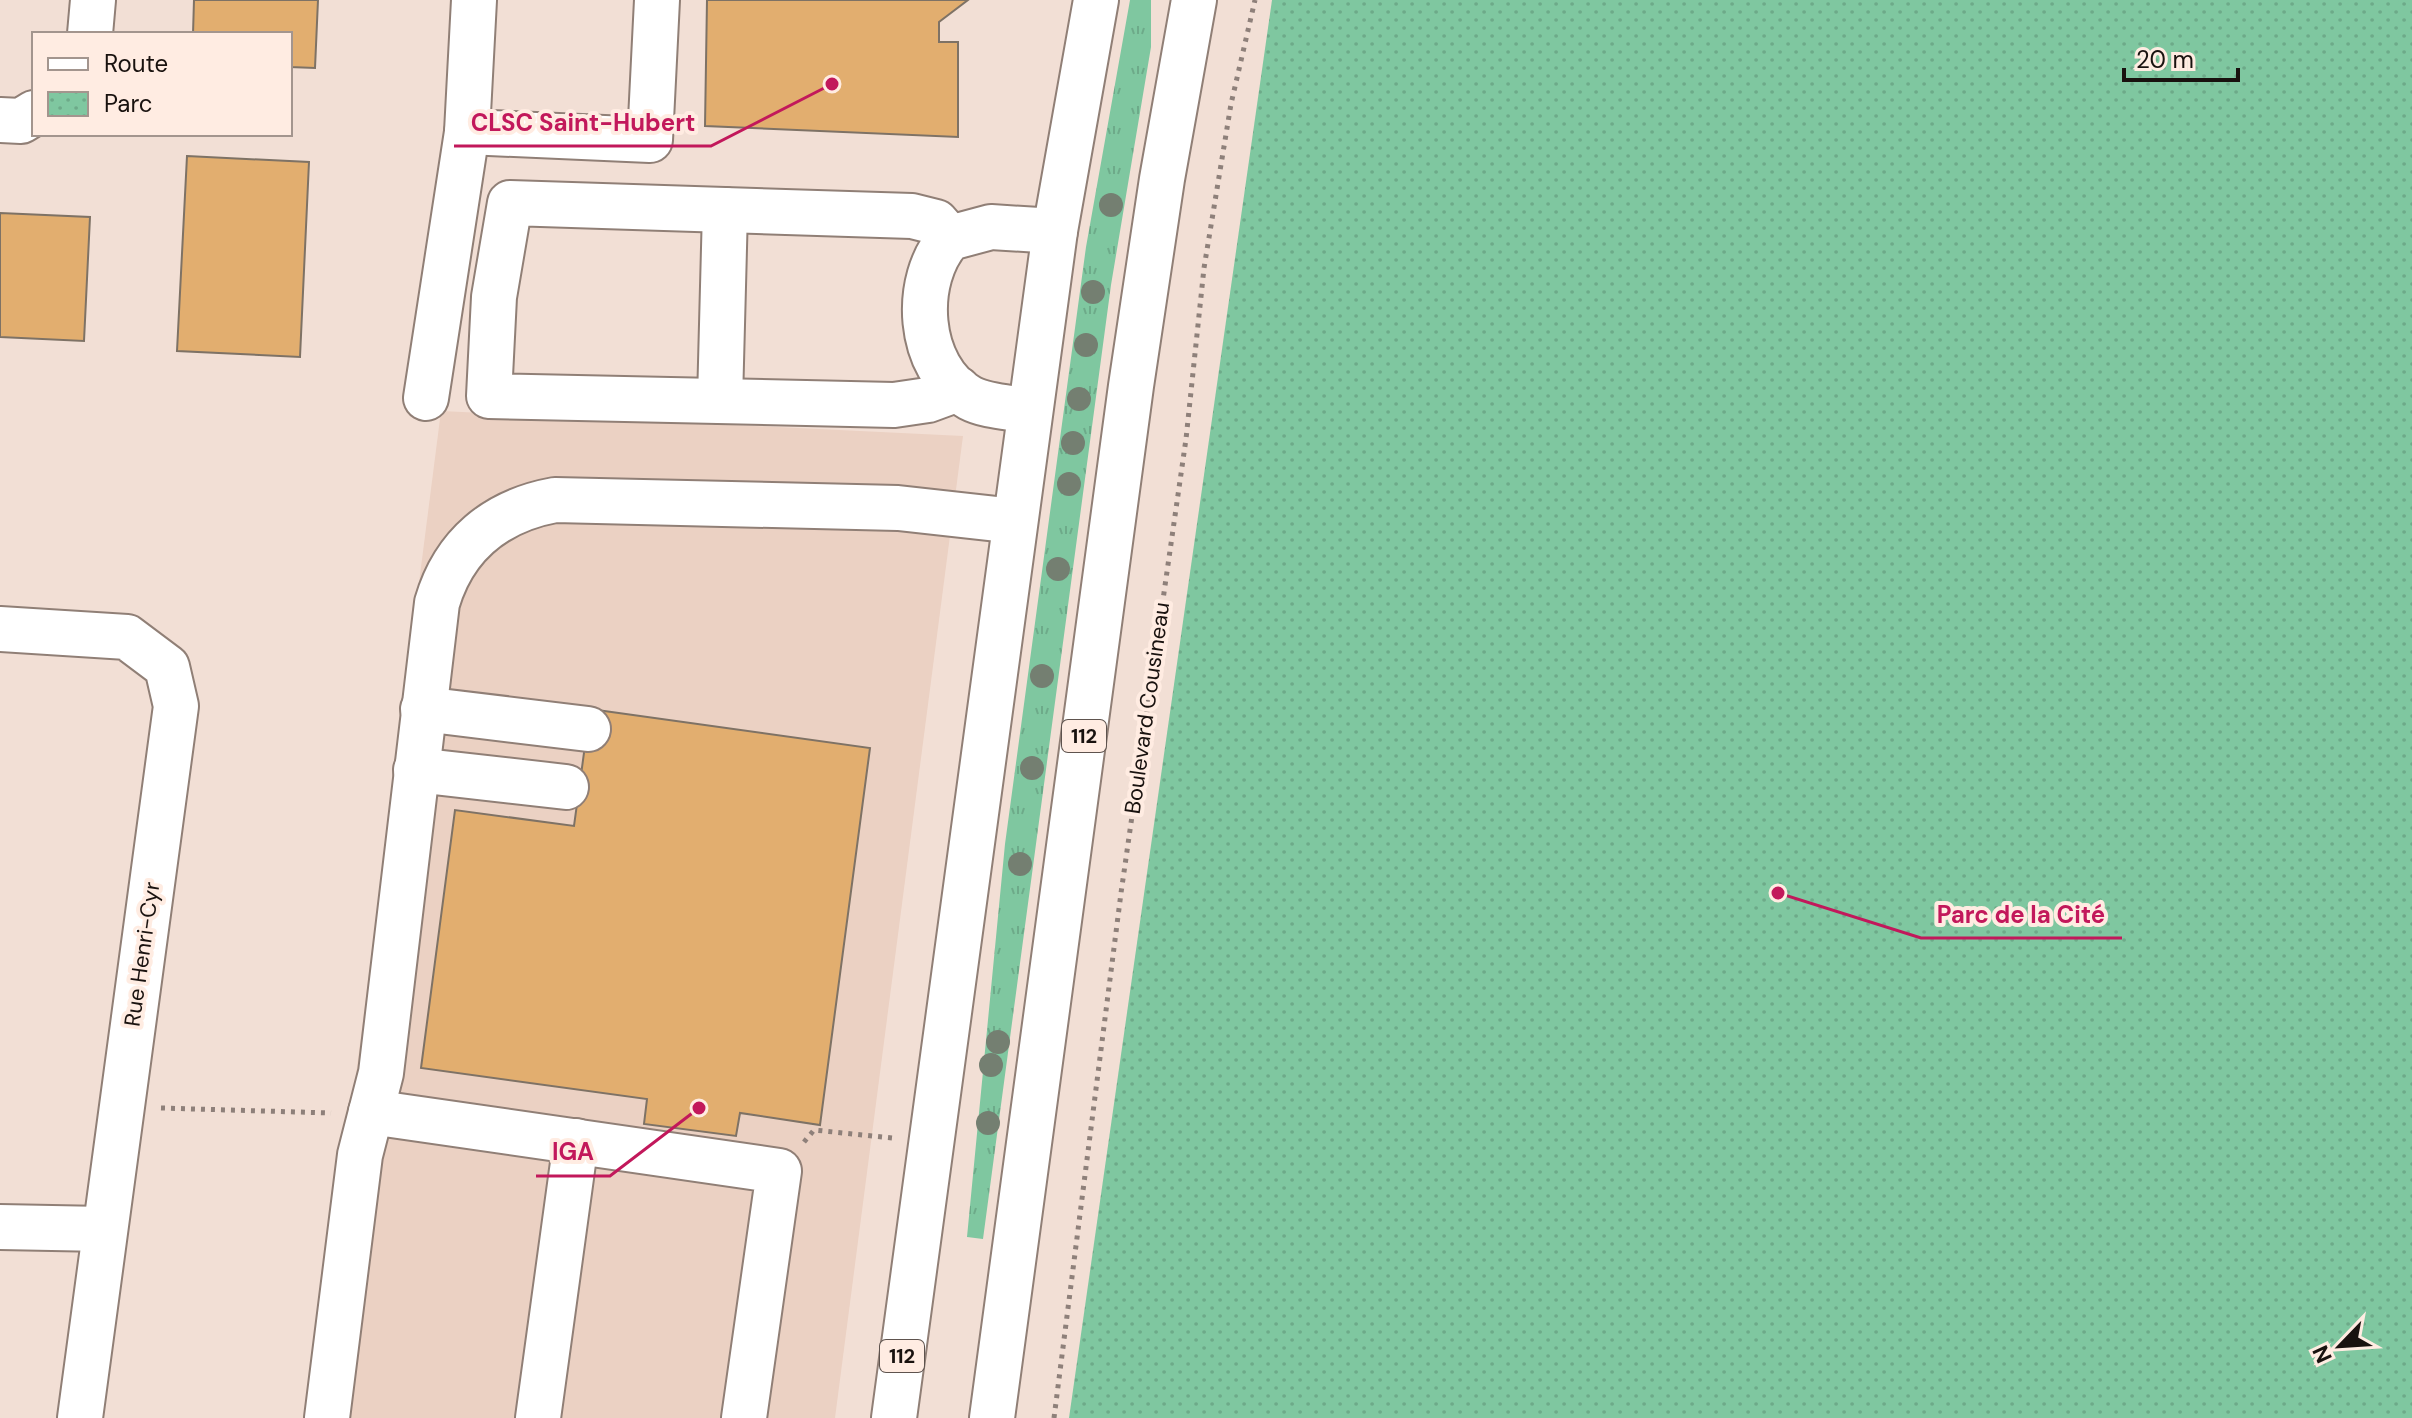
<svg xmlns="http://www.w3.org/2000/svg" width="2412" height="1418" font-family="'DM Sans',sans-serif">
	<defs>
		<pattern id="grass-tufts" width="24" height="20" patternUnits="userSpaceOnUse" patternTransform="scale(2)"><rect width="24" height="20" fill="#7fc7a0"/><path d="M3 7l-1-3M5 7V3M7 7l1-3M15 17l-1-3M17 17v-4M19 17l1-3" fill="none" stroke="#6daa89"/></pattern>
		<pattern id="park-dots" width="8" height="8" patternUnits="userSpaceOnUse" patternTransform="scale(2)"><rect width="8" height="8" fill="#7fc7a0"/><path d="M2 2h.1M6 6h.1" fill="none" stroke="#6daa89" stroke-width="1.8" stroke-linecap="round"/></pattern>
	</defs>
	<rect width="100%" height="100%" fill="#f2dfd5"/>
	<!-- built -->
	<polygon fill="#ebd1c3" points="441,411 963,436 835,1418 312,1418"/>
	<!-- grass -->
	<polygon fill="url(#grass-tufts)" points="1130,0 1151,0 1151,47 1111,285 983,1239 967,1237 1005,844 1086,247"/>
	<!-- park -->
	<polygon fill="url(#park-dots)" points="1272,0 2412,0 2412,1418 1069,1418"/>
	<!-- building -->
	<g fill="#e2ae6f" stroke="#7e7265" stroke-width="2">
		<polygon points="194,0 318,0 315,68 290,67 290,34 193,34"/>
		<polygon points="707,0 968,0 939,22 939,42 958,42 958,137 705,126"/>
		<polygon points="187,156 309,162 300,357 177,351"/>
		<polygon points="0,213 90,217 84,341 0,337"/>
		<polygon points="590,709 870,748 820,1125 740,1113 736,1136 644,1124 647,1099 421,1068 455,810 574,826"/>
	</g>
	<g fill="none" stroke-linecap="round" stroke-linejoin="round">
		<!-- minor casing -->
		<g stroke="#907f76" stroke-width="48">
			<g id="minor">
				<polyline points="474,0 467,132 650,140 657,0"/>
				<polyline points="90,34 93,0"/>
				<polyline points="0,120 21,121 34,113"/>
				<polyline points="950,238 936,222 912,216 510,203 494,297 489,396 894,405 928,400 958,389"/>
				<polyline points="426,398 467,132"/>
				<polyline points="720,401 725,210"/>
				<path d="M 1030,411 C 1011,407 987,407 970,398 C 916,368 912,279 950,238 L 991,227 L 1055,231"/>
				<polyline points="0,629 127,637 167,667 176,706 80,1418"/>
				<polyline points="423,709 588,729"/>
				<polyline points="416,770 566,787"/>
				<polyline points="371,1112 779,1171 744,1418"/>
				<polyline points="0,1227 104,1229"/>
				<path d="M 327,1418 L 360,1155 L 381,1073 L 437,603 C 454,545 495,511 555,500 L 898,508 L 1015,521"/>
				<polyline points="538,1418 576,1141"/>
			</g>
		</g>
		<!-- major casing -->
		<g stroke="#907f76" stroke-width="48">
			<g id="major">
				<polyline points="894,1418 1055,231 1096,0"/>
				<polyline points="992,1418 1131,386 1162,179 1194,0"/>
			</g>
		</g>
		<!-- path -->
		<g stroke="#8e807a" stroke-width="5" stroke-dasharray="4 6" stroke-linecap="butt">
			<polyline points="161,1108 331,1113"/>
			<polyline points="804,1142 814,1130 892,1138"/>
			<polyline points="1054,1418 1121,893 1186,439 1204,268 1231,104 1255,0"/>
		</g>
		<!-- minor -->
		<use href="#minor" stroke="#fff" stroke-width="44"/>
		<!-- major -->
		<use href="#major" stroke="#fff" stroke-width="44"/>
	</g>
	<!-- trees -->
	<g fill="#747f71">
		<circle cx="1111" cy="205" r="12"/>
		<circle cx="1093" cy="292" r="12"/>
		<circle cx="1086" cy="345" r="12"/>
		<circle cx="1079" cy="399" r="12"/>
		<circle cx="1073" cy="443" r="12"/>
		<circle cx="1069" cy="484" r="12"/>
		<circle cx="1058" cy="569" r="12"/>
		<circle cx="1042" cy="676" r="12"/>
		<circle cx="1032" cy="768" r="12"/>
		<circle cx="1020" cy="864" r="12"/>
		<circle cx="998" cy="1042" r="12"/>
		<circle cx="991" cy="1065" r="12"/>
		<circle cx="988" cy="1123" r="12"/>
	</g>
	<g text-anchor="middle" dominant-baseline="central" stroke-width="8" stroke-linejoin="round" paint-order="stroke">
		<!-- shield labels -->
		<g fill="#ffece2" stroke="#5e534e" stroke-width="2">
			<rect x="1062" y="720" width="44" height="32" rx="6"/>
			<rect x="880" y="1340" width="44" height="32" rx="6"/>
		</g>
		<g font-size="20" font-weight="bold" fill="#19120f">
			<text x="1084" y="736">112</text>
			<text x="902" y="1356">112</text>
		</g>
		<!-- street labels -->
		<g font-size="22" fill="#19120f" stroke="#ffece2">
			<text transform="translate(1147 708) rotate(-82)">Boulevard Cousineau</text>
			<text transform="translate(142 954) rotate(-82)">Rue Henri-Cyr</text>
		</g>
	</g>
	<!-- callouts -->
	<path fill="none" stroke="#c2185b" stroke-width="3" d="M832 84L711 146H454M1778 893L1921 938H2122M699 1108L610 1176H536"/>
	<g fill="#c2185b" stroke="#ffece2" stroke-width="3">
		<circle cx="832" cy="84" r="8"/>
		<circle cx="1778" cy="893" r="8"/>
		<circle cx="699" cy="1108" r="8"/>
	</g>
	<g font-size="24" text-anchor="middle" font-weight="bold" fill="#c2185b" stroke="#ffece2" stroke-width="8" stroke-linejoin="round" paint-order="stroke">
		<text x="583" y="131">CLSC Saint-Hubert</text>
		<text x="2021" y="923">Parc de la Cité</text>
		<text x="573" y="1160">IGA</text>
	</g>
	<!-- legend -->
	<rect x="32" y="32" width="260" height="104" fill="#ffece2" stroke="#a3958e" stroke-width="2"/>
	<rect x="48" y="58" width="40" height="12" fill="#ffffff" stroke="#a3958e" stroke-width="2"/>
	<text x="104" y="72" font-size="24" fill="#19120f">Route</text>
	<rect x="48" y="92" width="40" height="24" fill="url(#park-dots)" stroke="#a3958e" stroke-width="2"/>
	<text x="104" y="112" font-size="24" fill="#19120f">Parc</text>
	<!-- north arrow -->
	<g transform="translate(2340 1346) rotate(245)" stroke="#ffece2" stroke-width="6" paint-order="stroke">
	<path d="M0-6L14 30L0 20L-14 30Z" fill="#19120f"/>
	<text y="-12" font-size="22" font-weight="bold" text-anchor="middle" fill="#19120f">N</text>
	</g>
	<!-- scale -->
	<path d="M2124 68v12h114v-12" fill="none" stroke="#19120f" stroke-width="4"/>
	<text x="2136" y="68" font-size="24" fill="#19120f" stroke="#ffece2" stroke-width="6" paint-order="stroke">20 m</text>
</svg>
